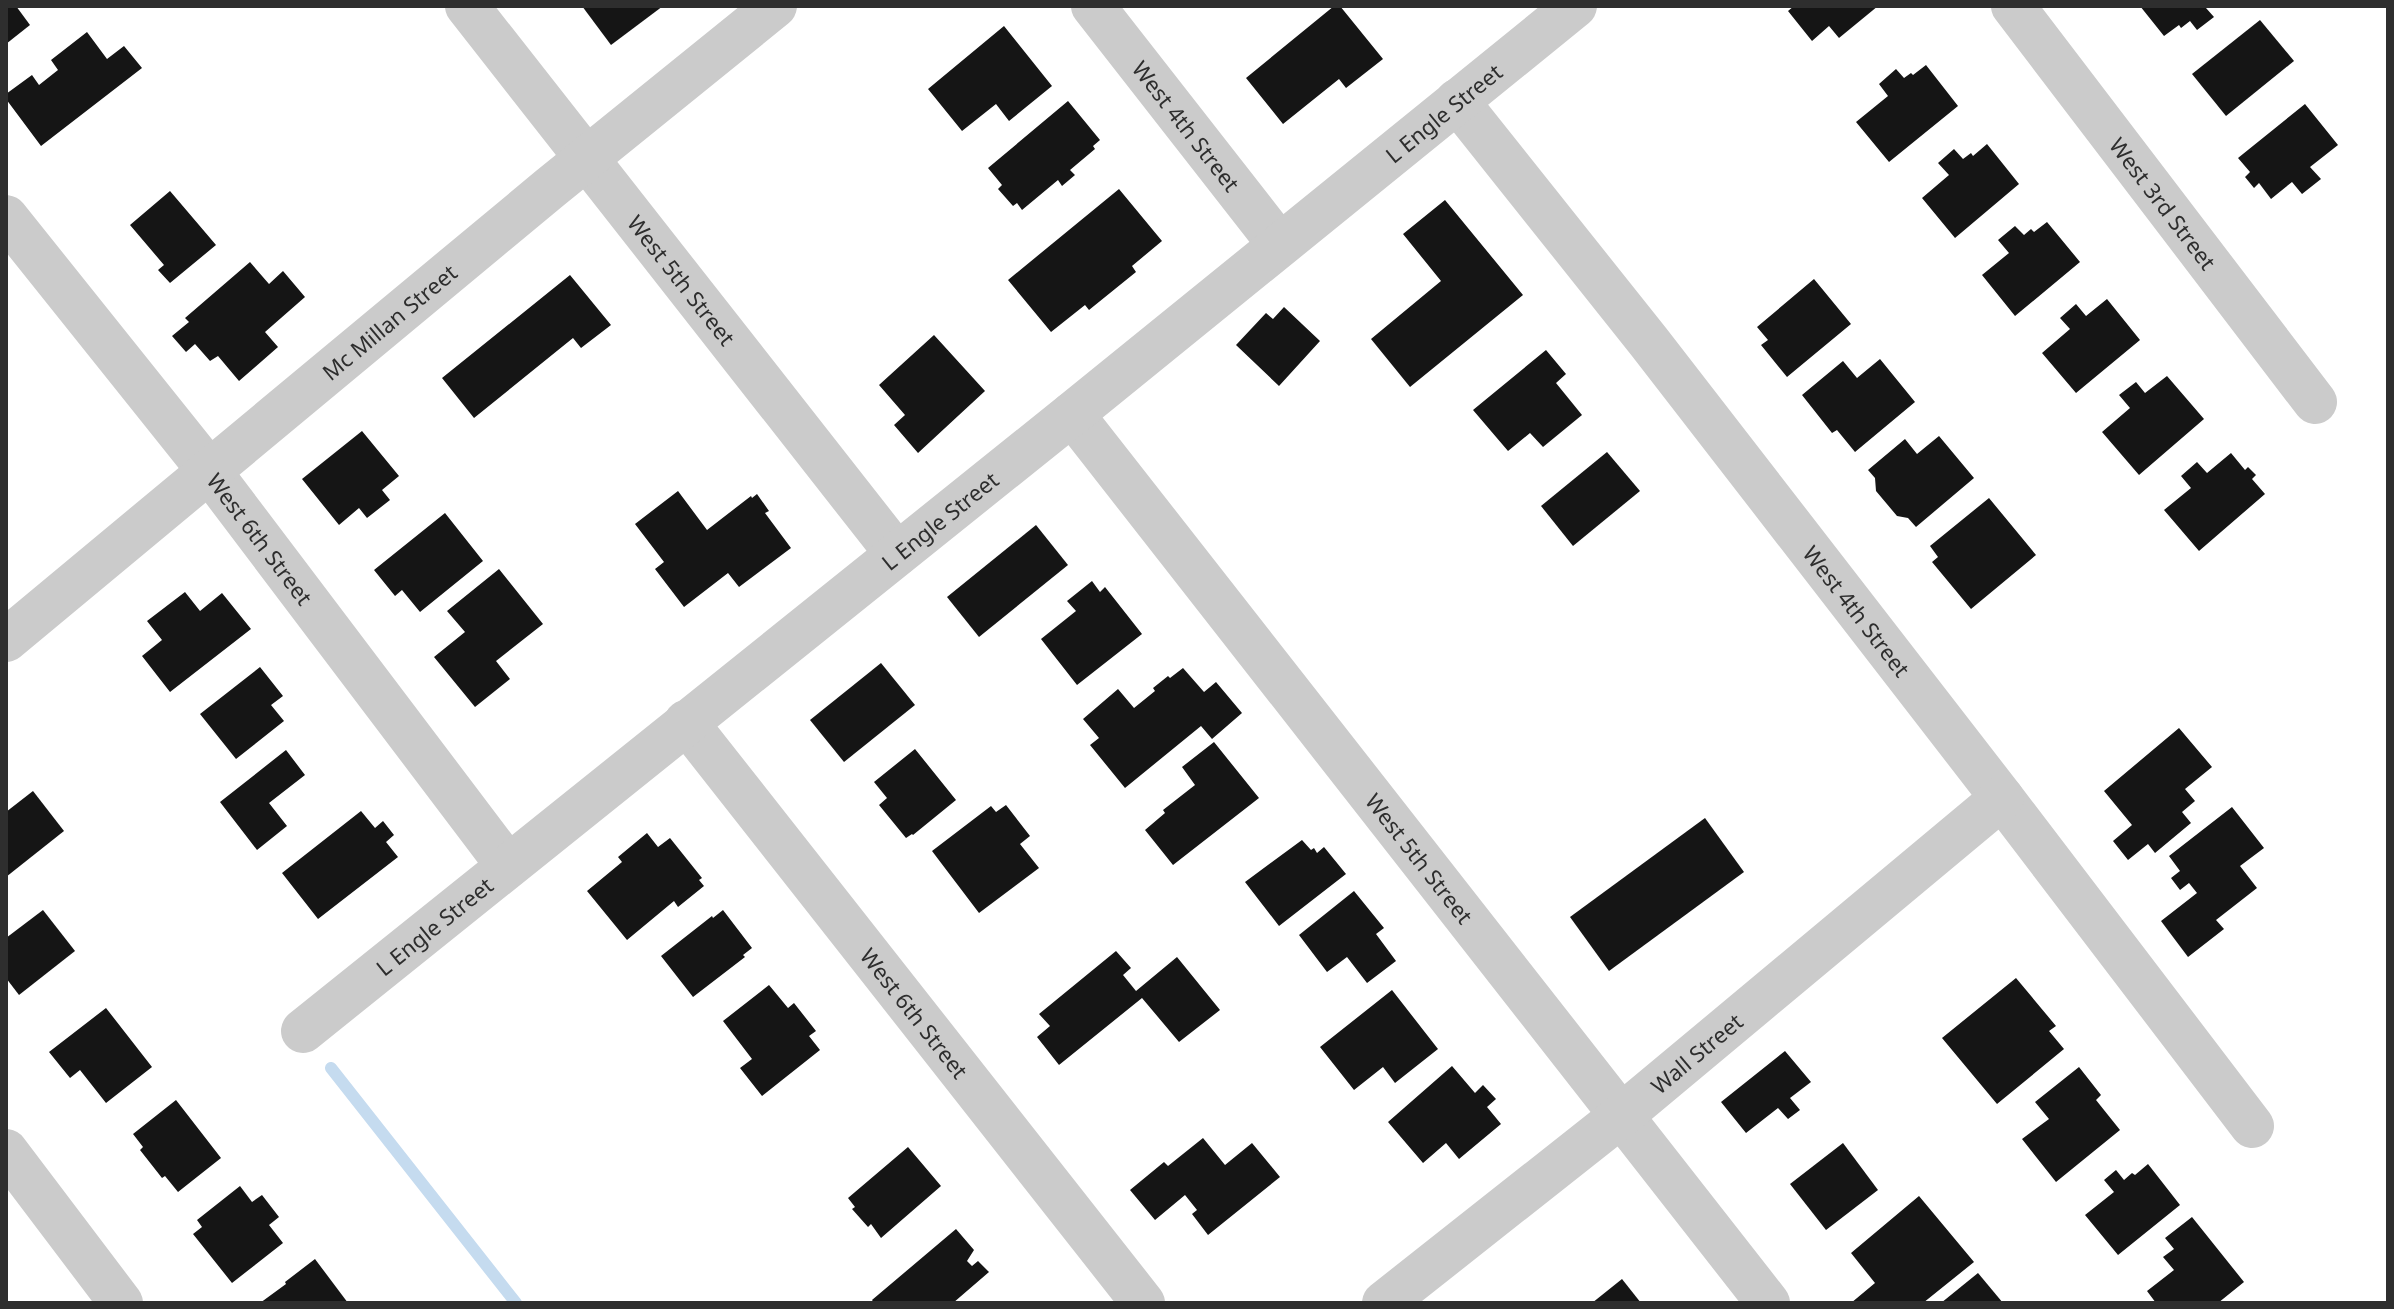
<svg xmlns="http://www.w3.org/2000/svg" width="2394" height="1309" font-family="'Noto Sans',sans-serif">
	<rect width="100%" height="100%" fill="#fff"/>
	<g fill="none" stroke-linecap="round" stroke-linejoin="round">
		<!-- stream -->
		<polyline stroke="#c5dbef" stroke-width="12" points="331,1068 516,1303"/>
	</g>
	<!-- building -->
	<g fill="#151515">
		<polygon points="6,6 16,6 30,25 6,44"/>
		<polygon points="582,6 663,6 611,45"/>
		<polygon points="1334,6 1340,6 1383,59 1346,88 1339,79 1283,124 1246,78"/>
		<polygon points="1794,6 1878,6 1839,38 1829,26 1812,41 1788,11"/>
		<polygon points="2140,6 2208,6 2206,8 2214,17 2197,30 2190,21 2181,28 2179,25 2164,36"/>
		<polygon points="2260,20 2294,61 2226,116 2192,74"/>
		<polygon points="1004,26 1052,86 1009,121 996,104 962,131 928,89"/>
		<polygon points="87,32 107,59 124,46 142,68 41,146 6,99 6,94 32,75 39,85 58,70 51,60"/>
		<polygon points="1926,65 1958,106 1889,162 1856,122 1888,96 1879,84 1896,69 1904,78 1911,73 1913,75"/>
		<polygon points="1068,101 1100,140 1093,146 1095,149 1070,170 1075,175 1062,186 1058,180 1022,210 1017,203 1013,206 998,189 1002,185 988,168"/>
		<polygon points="2305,104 2338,145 2310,167 2321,179 2302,194 2292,182 2271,199 2259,183 2254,188 2245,177 2250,172 2238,158"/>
		<polygon points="1987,144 2019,184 1955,238 1922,198 1949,175 1938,163 1954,149 1963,159 1971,153 1973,156"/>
		<polygon points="1119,189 1162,241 1132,266 1136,272 1089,310 1085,305 1051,332 1008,280"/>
		<polygon points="170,191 216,245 170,283 158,270 164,265 130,225"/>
		<polygon points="1445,200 1523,295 1410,387 1371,339 1441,281 1403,234"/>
		<polygon points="2047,222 2080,262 2015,316 1982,275 2009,253 1998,240 2015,226 2024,235 2031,229 2034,232"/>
		<polygon points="250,262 269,284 283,271 305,297 265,332 278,347 239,381 218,356 210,361 195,344 186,352 172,336 189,322 185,318"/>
		<polygon points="570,275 611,325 581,348 573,338 474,418 442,378"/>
		<polygon points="1814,279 1851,324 1787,377 1761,345 1768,340 1757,327"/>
		<polygon points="2107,299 2140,340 2076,393 2042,353 2070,329 2060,318 2076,304 2086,316"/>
		<polygon points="1284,307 1320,341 1279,386 1236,345 1266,313 1273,319"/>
		<polygon points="934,335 985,391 918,453 894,425 905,415 879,385"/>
		<polygon points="1546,350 1566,374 1556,383 1582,415 1543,447 1530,433 1508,451 1473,410"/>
		<polygon points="1880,359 1915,402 1855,452 1837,430 1832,433 1802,395 1843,361 1857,378"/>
		<polygon points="2167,376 2204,419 2139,475 2102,432 2130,408 2119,395 2136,382 2145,393"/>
		<polygon points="362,431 399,476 382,490 390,500 367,518 359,508 339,525 302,479"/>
		<polygon points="1939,436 1974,478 1916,527 1908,518 1897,516 1876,491 1875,478 1868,470 1905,439 1917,454"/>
		<polygon points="1607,452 1640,491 1573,546 1541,506"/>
		<polygon points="2231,453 2245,470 2248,467 2256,475 2252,479 2265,494 2199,551 2164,510 2191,488 2181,476 2197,462 2207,473"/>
		<polygon points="678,491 707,530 751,496 752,498 757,494 769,511 765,513 791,548 739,587 728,573 684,607 655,569 664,562 635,524"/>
		<polygon points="1989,498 2036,555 1971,609 1932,562 1938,557 1930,546"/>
		<polygon points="445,513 483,561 420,612 402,590 395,596 374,570"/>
		<polygon points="1036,525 1068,565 979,637 947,597"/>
		<polygon points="499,569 543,624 496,661 510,679 475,707 434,657 465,632 447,611"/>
		<polygon points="1092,581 1100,592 1105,587 1142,634 1077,685 1041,639 1076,611 1067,601"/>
		<polygon points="185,592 200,611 222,593 251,629 170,692 142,656 162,640 147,621"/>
		<polygon points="881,663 915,705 844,762 810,720"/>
		<polygon points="260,667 283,696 271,705 284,721 236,759 200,714"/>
		<polygon points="1183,668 1204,692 1216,682 1242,713 1212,739 1201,726 1125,788 1090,745 1099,738 1083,719 1118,689 1134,708 1155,691 1153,688 1168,676 1170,678"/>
		<polygon points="2179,728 2212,767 2185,789 2195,801 2182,812 2191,823 2155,853 2148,844 2128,860 2113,841 2132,825 2104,791"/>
		<polygon points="1214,742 1259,798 1173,865 1145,830 1165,813 1163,810 1195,785 1182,767"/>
		<polygon points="915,749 956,800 913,835 912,834 906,838 879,805 887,798 874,782"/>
		<polygon points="286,750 305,775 269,803 287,826 257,850 220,802"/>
		<polygon points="33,791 64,831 6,877 6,812"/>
		<polygon points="1006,805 1030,836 1020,844 1039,868 979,913 932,851 991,806 996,812"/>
		<polygon points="2232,807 2264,848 2240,866 2257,888 2216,920 2224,929 2188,957 2161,921 2197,893 2189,883 2180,890 2171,878 2180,871 2169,856"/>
		<polygon points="361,811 375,828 383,821 394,835 386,842 398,857 318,919 282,873"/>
		<polygon points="1705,818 1744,872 1609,971 1570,917"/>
		<polygon points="647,833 658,847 670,838 702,878 699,880 704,886 678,907 674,901 627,940 587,891 622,862 618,857"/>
		<polygon points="1302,840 1311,850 1314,848 1317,853 1324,847 1346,874 1279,926 1245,882"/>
		<polygon points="1354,891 1384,928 1376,934 1396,961 1367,983 1347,957 1327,972 1299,935"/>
		<polygon points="43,910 75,951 19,995 6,978 6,938"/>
		<polygon points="723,910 752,948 743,955 745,957 693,997 661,956 712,916 713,918"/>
		<polygon points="1116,951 1131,968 1123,975 1136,991 1177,957 1220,1010 1179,1042 1142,998 1059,1065 1037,1037 1050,1026 1039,1014"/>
		<polygon points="2016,978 2056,1026 2049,1031 2064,1049 1997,1104 1942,1038"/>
		<polygon points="769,985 788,1008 794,1003 816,1031 809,1036 820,1050 762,1096 740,1068 752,1059 723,1021"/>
		<polygon points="1392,990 1438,1049 1395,1083 1383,1067 1354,1090 1320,1047"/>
		<polygon points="106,1008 152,1067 106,1103 80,1070 70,1078 49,1052"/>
		<polygon points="1785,1051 1811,1082 1790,1098 1800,1110 1788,1119 1778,1108 1746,1133 1721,1102"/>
		<polygon points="1452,1066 1475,1093 1483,1085 1496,1099 1487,1107 1501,1124 1459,1159 1446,1143 1423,1163 1388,1122"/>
		<polygon points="2079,1067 2101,1095 2096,1100 2120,1130 2056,1182 2022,1139 2049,1119 2035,1102"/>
		<polygon points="176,1100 221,1158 178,1192 165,1176 162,1178 140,1150 143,1147 133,1134"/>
		<polygon points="1203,1138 1225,1165 1252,1143 1280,1177 1208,1235 1192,1214 1197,1210 1185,1195 1155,1220 1130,1190 1164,1162 1168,1166"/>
		<polygon points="1843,1143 1878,1190 1826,1230 1790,1184"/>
		<polygon points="908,1147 941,1186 881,1238 871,1224 868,1227 852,1209 855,1207 848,1198"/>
		<polygon points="2148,1164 2180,1205 2118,1255 2085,1215 2114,1192 2104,1180 2116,1170 2124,1180 2132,1173 2135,1175"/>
		<polygon points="240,1186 252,1202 262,1195 279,1217 269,1225 283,1243 232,1283 193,1234 202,1227 197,1220"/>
		<polygon points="1919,1196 1974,1262 1923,1303 1851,1303 1875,1283 1851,1253"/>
		<polygon points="2192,1217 2244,1282 2218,1303 2156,1303 2147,1291 2174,1270 2163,1257 2174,1249 2165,1238"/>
		<polygon points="956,1229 974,1250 967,1261 972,1266 978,1261 989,1272 953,1303 874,1303 872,1300"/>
		<polygon points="315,1259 348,1303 260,1303 286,1284 285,1282"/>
		<polygon points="1978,1273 2003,1303 1941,1303"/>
		<polygon points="1622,1279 1641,1303 1592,1303"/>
	</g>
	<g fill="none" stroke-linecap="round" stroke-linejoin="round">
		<!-- minor -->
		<g stroke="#cbcbcb" stroke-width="44">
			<path id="s1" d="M 467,6 L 897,554"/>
			<path id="s2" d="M 1093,6 L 1279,244"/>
			<path id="s3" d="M 2013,6 L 2315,402"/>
			<path id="s4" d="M 1457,101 L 1649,342 L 2002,798 L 2252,1126"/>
			<path id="s5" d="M 6,217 L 210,472 L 508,866"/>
			<path id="s6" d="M 1072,414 L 1768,1303"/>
			<path id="s7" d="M 6,640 L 550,188 L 775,6"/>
			<path id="s8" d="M 686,722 L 1143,1303"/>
			<path id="s9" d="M 303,1031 L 1072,414 L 1575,6"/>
			<polyline points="6,1151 121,1303"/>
			<path id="s10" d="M 1384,1303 L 1622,1115 L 2002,798"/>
		</g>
	</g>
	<g text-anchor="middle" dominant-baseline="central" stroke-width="8" stroke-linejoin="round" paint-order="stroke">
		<!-- street labels -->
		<g font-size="22" fill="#2e2e2e" stroke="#fff">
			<text stroke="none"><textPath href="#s9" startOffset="1464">L Engle Street</textPath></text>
			<text stroke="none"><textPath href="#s2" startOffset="152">West 4th Street</textPath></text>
			<text stroke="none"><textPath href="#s3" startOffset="248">West 3rd Street</textPath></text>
			<text stroke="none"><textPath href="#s1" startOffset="348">West 5th Street</textPath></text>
			<text stroke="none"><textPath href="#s7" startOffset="498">Mc Millan Street</textPath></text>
			<text stroke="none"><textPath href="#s9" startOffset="816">L Engle Street</textPath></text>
			<text stroke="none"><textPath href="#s5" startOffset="410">West 6th Street</textPath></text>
			<text stroke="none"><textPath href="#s4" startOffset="648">West 4th Street</textPath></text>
			<text stroke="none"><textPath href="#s6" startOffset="564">West 5th Street</textPath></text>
			<text stroke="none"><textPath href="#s9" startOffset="168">L Engle Street</textPath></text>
			<text stroke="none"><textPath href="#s8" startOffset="370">West 6th Street</textPath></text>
			<text stroke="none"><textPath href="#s10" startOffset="400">Wall Street</textPath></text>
		</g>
	</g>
	<!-- border -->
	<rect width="2394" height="1309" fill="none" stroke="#2e2e2e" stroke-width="16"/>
</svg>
